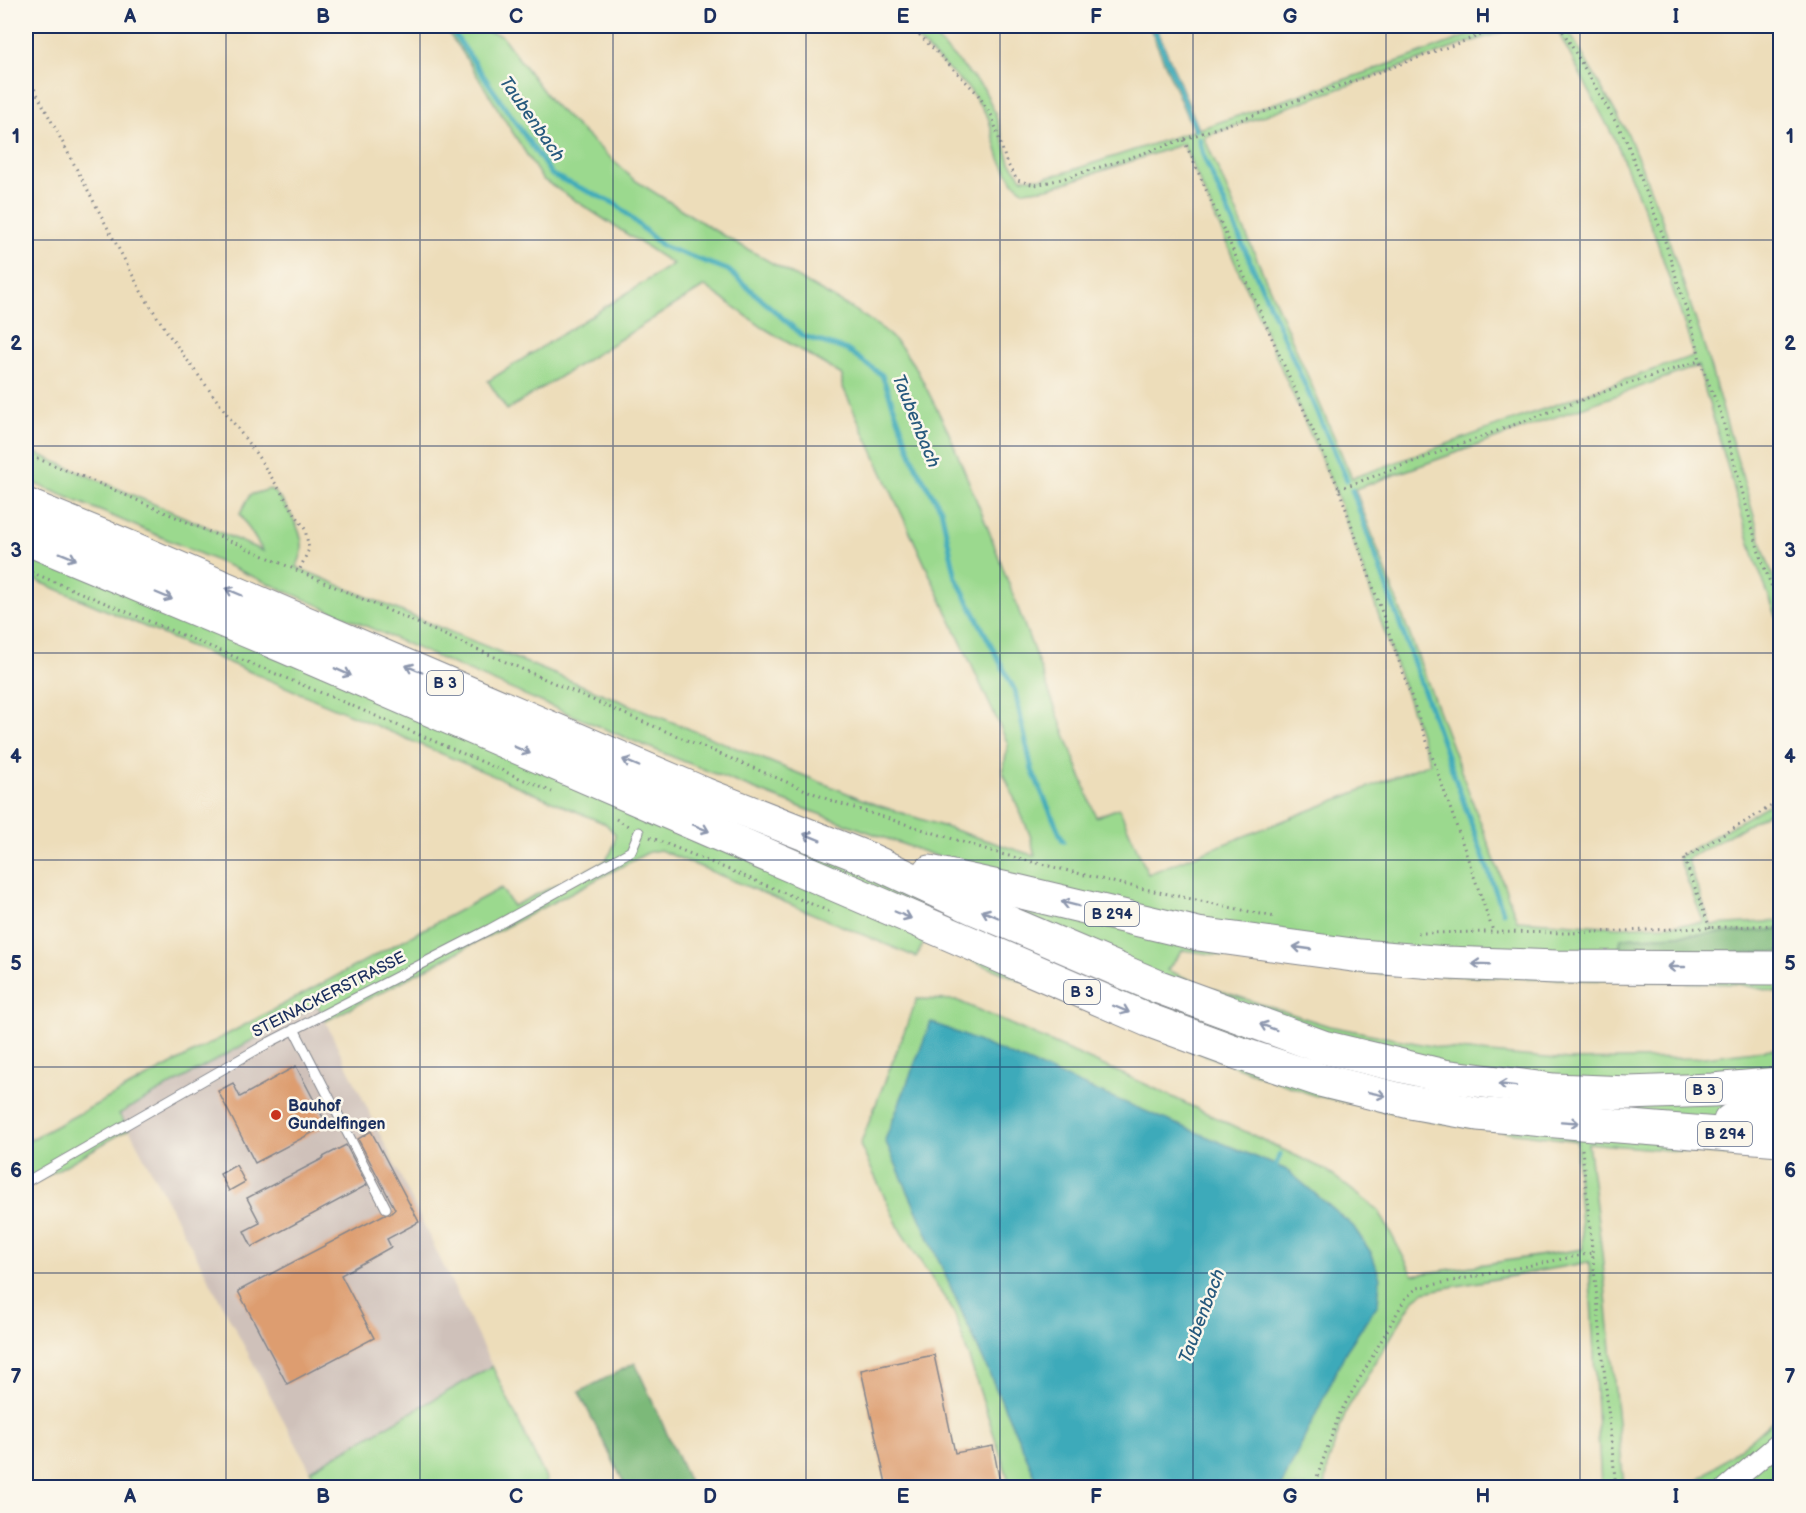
<svg xmlns="http://www.w3.org/2000/svg" width="1806" height="1513" font-family="'Balsamiq Sans',sans-serif">
	<rect width="100%" height="100%" fill="#fbf7ec"/>
	<filter id="ink" filterUnits="userSpaceOnUse"><feTurbulence type="fractalNoise" baseFrequency=".0167" numOctaves="2"/><feDisplacementMap in="SourceGraphic" scale="12" xChannelSelector="R" yChannelSelector="G"/><feConvolveMatrix kernelMatrix="1 2 1 2 8 2 1 2 1" color-interpolation-filters="sRGB"/></filter>
	<filter id="wash" filterUnits="userSpaceOnUse"><feTurbulence type="fractalNoise" baseFrequency=".008" numOctaves="4" result="noise"/><feDisplacementMap in="SourceGraphic" scale="24" xChannelSelector="R" yChannelSelector="G"/><feGaussianBlur stdDeviation="1.35" result="paint"/><feColorMatrix in="noise" values="0 0 0 0 0 0 0 0 0 0 0 0 0 0 0 0 0 1.4 0 .05"/><feComposite in="paint" operator="in"/></filter>
	<g filter="url(#wash)">
		<rect width="100%" height="100%" fill="#edddba"/>
		<!-- industrial -->
		<polygon fill="#cfc1ba" points="317,1004 492,1366 310,1470 129,1129 119,1114"/>
		<!-- green -->
		<g fill="#9bd98e" stroke="#5b8476" stroke-width="1.5">
			<path d="M 443,26 L 463,26 L 501,35 L 553,104 L 633,179 L 714,230 L 856,311 L 884,330 L 902,348 L 917,370 L 948,431 L 989,531 L 1096,817 L 1119,808 L 1148,874 L 1430,763 L 1337,495 L 1183,144 L 1065,183 L 1048,188 L 1024,191 L 1013,182 L 1000,159 L 988,117 L 970,90 L 903,26 L 924,26 L 984,89 L 995,113 L 1010,162 L 1022,178 L 1041,178 L 1063,173 L 1193,131 L 1149,26 L 1156,26 L 1199,129 L 1405,59 L 1494,26 L 1521,26 L 1467,43 L 1204,137 L 1352,478 C 1466,438 1579,395 1693,356 L 1690,342 L 1656,238 L 1616,142 L 1555,26 L 1566,26 L 1628,134 L 1658,208 L 1702,339 L 1765,554 L 1780,596 L 1780,626 L 1754,557 L 1698,366 L 1355,489 L 1517,920 L 1619,927 L 1704,923 L 1678,857 L 1780,798 L 1780,806 L 1687,859 L 1711,925 L 1780,921 L 1780,930 L 1621,938 L 1780,952 L 1780,993 L 1738,984 L 1364,973 L 1266,962 L 1183,950 L 1167,970 L 1205,986 L 1329,1026 L 1447,1049 L 1569,1060 L 1695,1058 L 1780,1048 L 1780,1160 L 1588,1143 L 1602,1253 L 1624,1487 L 1601,1487 L 1589,1262 L 1424,1292 L 1414,1299 L 1346,1411 L 1329,1460 L 1325,1487 L 1011,1487 L 954,1312 L 901,1232 L 860,1145 L 917,999 L 956,1000 L 1145,1084 L 1326,1170 L 1379,1211 L 1413,1275 L 1583,1249 L 1577,1179 L 1577,1141 L 1447,1124 L 1313,1095 L 1181,1046 L 925,941 L 916,957 L 660,850 L 649,852 L 326,1021 L 317,1004 L 119,1114 L 129,1129 L 26,1188 L 26,1142 L 501,888 L 513,906 L 602,863 C 612,854 614,847 615,834 L 606,824 L 26,576 L 26,553 L 554,757 L 967,896 L 974,869 C 901,844 828,818 756,790 C 509,694 270,580 26,480 L 26,449 L 263,551 L 240,514 L 250,495 L 270,489 C 283,497 304,533 302,548 C 302,554 299,562 296,567 L 436,626 L 874,804 L 1035,856 L 1030,835 L 1003,772 L 1008,744 L 842,385 L 842,375 L 762,327 L 705,286 L 507,410 L 488,381 L 673,264 L 542,179 L 461,50 Z"/>
			<polygon points="492,1366 547,1481 536,1488 320,1487 310,1470"/>
			<polygon points="1780,1414 1780,1470 1760,1487 1688,1488 1753,1438"/>
		</g>
		<!-- forest -->
		<g fill="#7cb979" stroke="#4c746c" stroke-width="1.5">
			<polygon points="1780,930 1780,952 1626,955 1619,949 1621,938"/>
			<polygon points="635,1363 691,1487 626,1487 579,1392"/>
		</g>
		<!-- water -->
		<polygon fill="#3caaba" stroke="#2c6c8c" stroke-width="1.5" points="931,1022 1287,1170 1353,1226 1372,1254 1380,1278 1378,1304 1346,1351 1281,1487 1040,1487 885,1140"/>
		<g fill="none" stroke-linecap="round" stroke-linejoin="round">
			<!-- stream -->
			<g stroke="#3caaba" stroke-width="5">
				<polyline points="449,26 552,175 616,204 662,246 728,270 803,336 847,350 882,375 916,467 941,509 956,578 1015,691 1032,770 1063,841"/>
				<polyline points="1153,26 1196,130"/>
				<polyline points="1199,139 1203,155 1347,480"/>
				<polyline points="1352,490 1503,912"/>
				<polyline points="1274,1170 1280,1154"/>
			</g>
		</g>
		<g id="blocks">
			<!-- building -->
			<g fill="#dd9d6f">
				<polygon points="296,1066 327,1125 255,1163 218,1091 233,1083 240,1097"/>
				<polygon points="371,1131 419,1222 387,1239 391,1247 341,1275 374,1338 287,1384 238,1291 385,1214 390,1214 395,1209 358,1139"/>
				<polygon points="346,1145 367,1185 252,1247 244,1231 260,1223 247,1198 324,1158 323,1157"/>
				<polygon points="236,1165 245,1182 229,1191 220,1174"/>
				<polygon points="934,1355 955,1453 993,1446 1001,1488 887,1488 861,1370"/>
			</g>
		</g>
	</g>
	<g filter="url(#ink)">
		<use href="#blocks" fill-opacity="0" stroke="#84868c" stroke-width="1.5"/>
		<g fill="none" stroke-linecap="round" stroke-linejoin="round">
			<!-- lane casing -->
			<g stroke="#84868c" stroke-width="11">
				<g id="lane">
					<polyline points="294,1029 386,1208"/>
					<polyline points="26,1182 270,1042 490,929 631,851 639,832"/>
				</g>
			</g>
			<!-- street casing -->
			<g stroke="#84868c" stroke-width="22">
				<polyline id="street" points="1726,1488 1780,1442"/>
			</g>
			<!-- highway casing -->
			<g stroke="#84868c" stroke-width="35">
				<g id="highway">
					<polyline points="26,505 136,550 704,794 866,858 972,907 1159,987 1323,1047 1444,1076 1554,1090 1628,1093 1713,1090 1780,1084"/>
					<polyline points="26,538 286,647 1148,1020 1235,1052 1320,1080 1410,1102 1478,1114 1544,1120 1780,1139"/>
					<polyline points="930,872 1017,891 1198,934 1360,956 1446,963 1557,967 1780,968"/>
					<polyline points="1730,1121 1780,1114"/>
				</g>
			</g>
			<!-- path -->
			<g stroke="#84868c" stroke-width="3" stroke-dasharray="1.5 4.5" stroke-linecap="butt">
				<polyline points="911,26 977,93 992,116 1006,161 1017,180 1035,185 1062,179 1132,157 1348,83 1506,26"/>
				<polyline points="1560,26 1626,140 1664,238 1697,344 1700,361 1721,414 1760,556 1780,608"/>
				<polyline points="26,73 142,293 169,335 257,455 305,529 309,549 299,571"/>
				<polyline points="1184,140 1339,489 1493,931"/>
				<polyline points="26,454 98,483 620,712 832,801 1001,854 1117,883 1275,917"/>
				<polyline points="1339,489 1617,387 1699,361"/>
				<polyline points="26,570 341,701 552,792"/>
				<polyline points="616,819 628,826"/>
				<polyline points="650,837 833,913"/>
				<polyline points="1710,928 1684,858 1780,801"/>
				<polyline points="1418,933 1493,932 1569,933 1780,925"/>
				<polyline points="1582,1149 1616,1488"/>
				<polyline points="1316,1488 1316,1480 1339,1415 1405,1299 1417,1288 1592,1253"/>
			</g>
			<!-- lane -->
			<use href="#lane" stroke="#fff" stroke-width="9"/>
			<!-- street -->
			<use href="#street" stroke="#fff" stroke-width="20"/>
			<!-- highway -->
			<use href="#highway" stroke="#fff" stroke-width="33"/>
		</g>
		<!-- one-way arrows -->
		<defs><path id="oneway-shaft" d="M-6 0H5M1.5-3L5.5 0L1.5 3" fill="none" stroke-width="1.6" stroke-linecap="round" stroke-linejoin="round" transform="scale(1.5)"/></defs>
		<g stroke="#8d97ae">
			<use href="#oneway-shaft" transform="translate(68 556) rotate(22)"/>
			<use href="#oneway-shaft" transform="translate(234 592) rotate(-157)"/>
			<use href="#oneway-shaft" transform="translate(164 596) rotate(23)"/>
			<use href="#oneway-shaft" transform="translate(414 669) rotate(-157)"/>
			<use href="#oneway-shaft" transform="translate(343 672) rotate(24)"/>
			<use href="#oneway-shaft" transform="translate(522 750) rotate(24)"/>
			<use href="#oneway-shaft" transform="translate(631 763) rotate(-157)"/>
			<use href="#oneway-shaft" transform="translate(701 828) rotate(23)"/>
			<use href="#oneway-shaft" transform="translate(812 837) rotate(-158)"/>
			<use href="#oneway-shaft" transform="translate(1070 904) rotate(-166)"/>
			<use href="#oneway-shaft" transform="translate(990 914) rotate(-157)"/>
			<use href="#oneway-shaft" transform="translate(903 915) rotate(23)"/>
			<use href="#oneway-shaft" transform="translate(1302 948) rotate(-172)"/>
			<use href="#oneway-shaft" transform="translate(1481 964) rotate(-178)"/>
			<use href="#oneway-shaft" transform="translate(1676 967) rotate(-180)"/>
			<use href="#oneway-shaft" transform="translate(1121 1009) rotate(23)"/>
			<use href="#oneway-shaft" transform="translate(1268 1027) rotate(-160)"/>
			<use href="#oneway-shaft" transform="translate(1507 1085) rotate(-173)"/>
			<use href="#oneway-shaft" transform="translate(1377 1094) rotate(12)"/>
			<use href="#oneway-shaft" transform="translate(1570 1122) rotate(4)"/>
		</g>
	</g>
	<!-- grid -->
	<path fill="none" stroke="#1b2f5e" stroke-width="1.5" stroke-opacity="0.55" d="M 226,26 L 226,1488M 420,26 L 420,1488M 613,26 L 613,1488M 806,26 L 806,1488M 1000,26 L 1000,1488M 1193,26 L 1193,1488M 1386,26 L 1386,1488M 1580,26 L 1580,1488M 26,240 L 1780,240M 26,446 L 1780,446M 26,653 L 1780,653M 26,860 L 1780,860M 26,1067 L 1780,1067M 26,1273 L 1780,1273"/>
	<!-- markers -->
	<circle fill="#c8321e" stroke="#fbf7ec" stroke-width="2" cx="276" cy="1115" r="6"/>
	<g text-anchor="middle" dominant-baseline="central" stroke-width="5" stroke-linejoin="round" paint-order="stroke">
		<!-- shield labels -->
		<g fill="#fbf7ec" stroke="#5e6b89" stroke-width="1.5">
			<rect x="427" y="671" width="36" height="24" rx="4.5"/>
			<rect x="1085" y="902" width="54" height="24" rx="4.5"/>
			<rect x="1064" y="980" width="36" height="24" rx="4.5"/>
			<rect x="1686" y="1078" width="36" height="24" rx="4.5"/>
			<rect x="1698" y="1122" width="54" height="24" rx="4.5"/>
		</g>
		<g font-size="15" font-weight="bold" fill="#1b2f5e">
			<text x="445" y="683">B 3</text>
			<text x="1112" y="914">B 294</text>
			<text x="1082" y="992">B 3</text>
			<text x="1704" y="1090">B 3</text>
			<text x="1725" y="1134">B 294</text>
		</g>
		<!-- street labels -->
		<g font-size="16" fill="#1b2f5e" stroke="#fbf7ec">
			<text transform="translate(329 995) rotate(-27)">STEINACKERSTRASSE</text>
		</g>
		<!-- poi labels -->
		<g font-size="16" font-weight="bold" fill="#1b2f5e" stroke="#fbf7ec" text-anchor="start">
			<text x="288" y="1106">Bauhof<tspan x="288" dy="18">Gundelfingen</tspan></text>
		</g>
		<!-- water labels -->
		<g font-size="18" font-style="italic" fill="#275a7e" stroke="#fbf7ec">
			<text transform="translate(532 119) rotate(55)">Taubenbach</text>
			<text transform="translate(916 421) rotate(68)">Taubenbach</text>
			<text transform="translate(1202 1316) rotate(-69)">Taubenbach</text>
		</g>
	</g>
	<!-- margin -->
	<rect width="1806" height="1513" fill="none" stroke="#fbf7ec" stroke-width="66"/>
	<rect x="33" y="33" width="1740" height="1447" fill="none" stroke="#1b2f5e" stroke-width="2"/>
	<g font-size="20" text-anchor="middle" font-weight="bold" fill="#1b2f5e">
		<text x="130" y="23">A</text>
		<text x="323" y="23">B</text>
		<text x="516" y="23">C</text>
		<text x="710" y="23">D</text>
		<text x="903" y="23">E</text>
		<text x="1096" y="23">F</text>
		<text x="1290" y="23">G</text>
		<text x="1483" y="23">H</text>
		<text x="1676" y="23">I</text>
		<text x="16" y="143">1</text>
		<text x="1790" y="143">1</text>
		<text x="16" y="350">2</text>
		<text x="1790" y="350">2</text>
		<text x="16" y="557">3</text>
		<text x="1790" y="557">3</text>
		<text x="16" y="763">4</text>
		<text x="1790" y="763">4</text>
		<text x="16" y="970">5</text>
		<text x="1790" y="970">5</text>
		<text x="16" y="1177">6</text>
		<text x="1790" y="1177">6</text>
		<text x="16" y="1383">7</text>
		<text x="1790" y="1383">7</text>
		<text x="130" y="1503">A</text>
		<text x="323" y="1503">B</text>
		<text x="516" y="1503">C</text>
		<text x="710" y="1503">D</text>
		<text x="903" y="1503">E</text>
		<text x="1096" y="1503">F</text>
		<text x="1290" y="1503">G</text>
		<text x="1483" y="1503">H</text>
		<text x="1676" y="1503">I</text>
	</g>
</svg>
